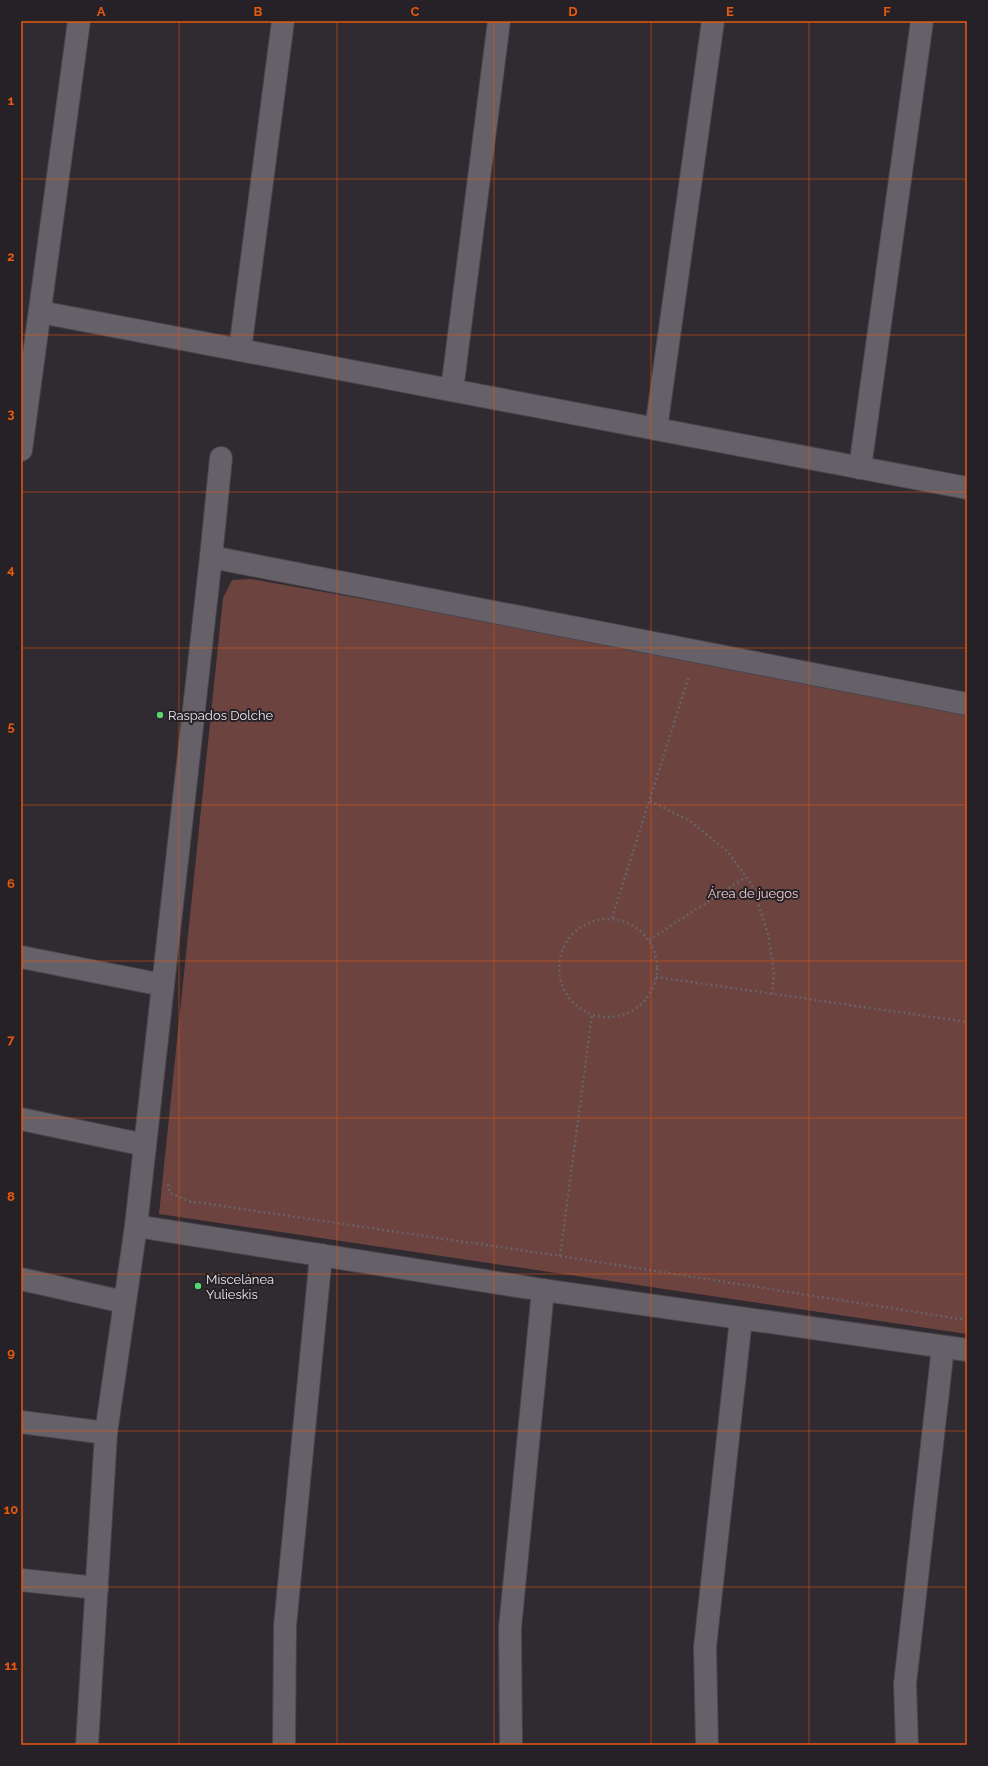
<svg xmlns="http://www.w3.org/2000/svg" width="988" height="1766" font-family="Raleway,sans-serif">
	<rect width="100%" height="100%" fill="#302a31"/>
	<!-- green -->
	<polygon fill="#6d433f" points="251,579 967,707 967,1334 159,1214 223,598 232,580"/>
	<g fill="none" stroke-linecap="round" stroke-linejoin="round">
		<!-- minor casing -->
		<g stroke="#4a454b" stroke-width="24">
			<g id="minor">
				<polyline points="40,312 967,488"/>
				<polyline points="240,350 283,21"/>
				<polyline points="452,390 499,21"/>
				<polyline points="656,429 713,21"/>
				<polyline points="21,450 79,21"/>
				<polyline points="860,468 922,21"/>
				<polyline points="211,557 967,704"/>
				<polyline points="21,957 163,985"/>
				<polyline points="21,1119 145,1145"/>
				<polyline points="136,1226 543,1290 967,1350"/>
				<polyline points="21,1279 124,1302"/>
				<polyline points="21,1422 106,1433"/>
				<polyline points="21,1580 97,1588"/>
				<polyline points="87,1745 106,1433 136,1226 211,557 221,458"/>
				<polyline points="284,1745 285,1626 321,1255"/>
				<polyline points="511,1745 510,1628 543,1290"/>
				<polyline points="707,1745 705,1647 741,1319"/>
				<polyline points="907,1745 905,1684 943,1347"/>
			</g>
		</g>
		<!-- path -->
		<g stroke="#676268" stroke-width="2.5" stroke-dasharray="2 3" stroke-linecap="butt">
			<polyline points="650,801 690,821 728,852 752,885 768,934 774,973 772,994"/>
			<polyline points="612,918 689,676"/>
			<circle cx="608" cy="968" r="49"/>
			<polyline points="649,940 746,877"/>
			<polyline points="656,977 967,1022"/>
			<polyline points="168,1184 170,1193 188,1201 560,1256 967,1320"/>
			<polyline points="560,1256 592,1015"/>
		</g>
		<!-- minor -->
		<use href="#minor" stroke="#666168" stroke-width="22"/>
	</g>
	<!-- grid -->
	<path fill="none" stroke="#e8590c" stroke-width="1" stroke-opacity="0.55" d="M 179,21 L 179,1745M 337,21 L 337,1745M 494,21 L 494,1745M 651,21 L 651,1745M 809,21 L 809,1745M 21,179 L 967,179M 21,335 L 967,335M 21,492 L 967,492M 21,648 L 967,648M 21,805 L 967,805M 21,961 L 967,961M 21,1118 L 967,1118M 21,1274 L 967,1274M 21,1431 L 967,1431M 21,1587 L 967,1587"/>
	<!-- markers -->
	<g fill="#55d672" stroke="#262127" stroke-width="1.5">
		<circle cx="160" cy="715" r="4"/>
		<circle cx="198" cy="1286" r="4"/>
	</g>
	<g text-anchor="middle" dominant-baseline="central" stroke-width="4" stroke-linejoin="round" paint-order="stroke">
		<!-- poi labels -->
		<g font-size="13" fill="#e7e3e8" stroke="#262127" text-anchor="start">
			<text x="168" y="715">Raspados Dolche</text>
			<text x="206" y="1279">Miscelánea<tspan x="206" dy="15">Yulieskis</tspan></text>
		</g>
		<!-- park labels -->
		<g font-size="13" fill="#f3cdc9" stroke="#262127">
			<text x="753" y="893">Área de juegos</text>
		</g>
	</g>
	<!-- border -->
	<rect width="988" height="1766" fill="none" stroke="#262127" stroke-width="44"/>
	<rect x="22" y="22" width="944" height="1722" fill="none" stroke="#e8590c" stroke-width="1.5"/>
	<g font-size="13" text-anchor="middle" font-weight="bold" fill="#e8590c">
		<text x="101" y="16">A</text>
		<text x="258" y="16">B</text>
		<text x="415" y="16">C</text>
		<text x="573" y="16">D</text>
		<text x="730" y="16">E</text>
		<text x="887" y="16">F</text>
		<text x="11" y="105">1</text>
		<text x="11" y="261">2</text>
		<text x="11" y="418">3</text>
		<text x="11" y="574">4</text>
		<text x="11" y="731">5</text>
		<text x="11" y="888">6</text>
		<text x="11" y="1044">7</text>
		<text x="11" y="1201">8</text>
		<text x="11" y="1357">9</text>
		<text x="11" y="1514">10</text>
		<text x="11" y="1670">11</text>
	</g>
</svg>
